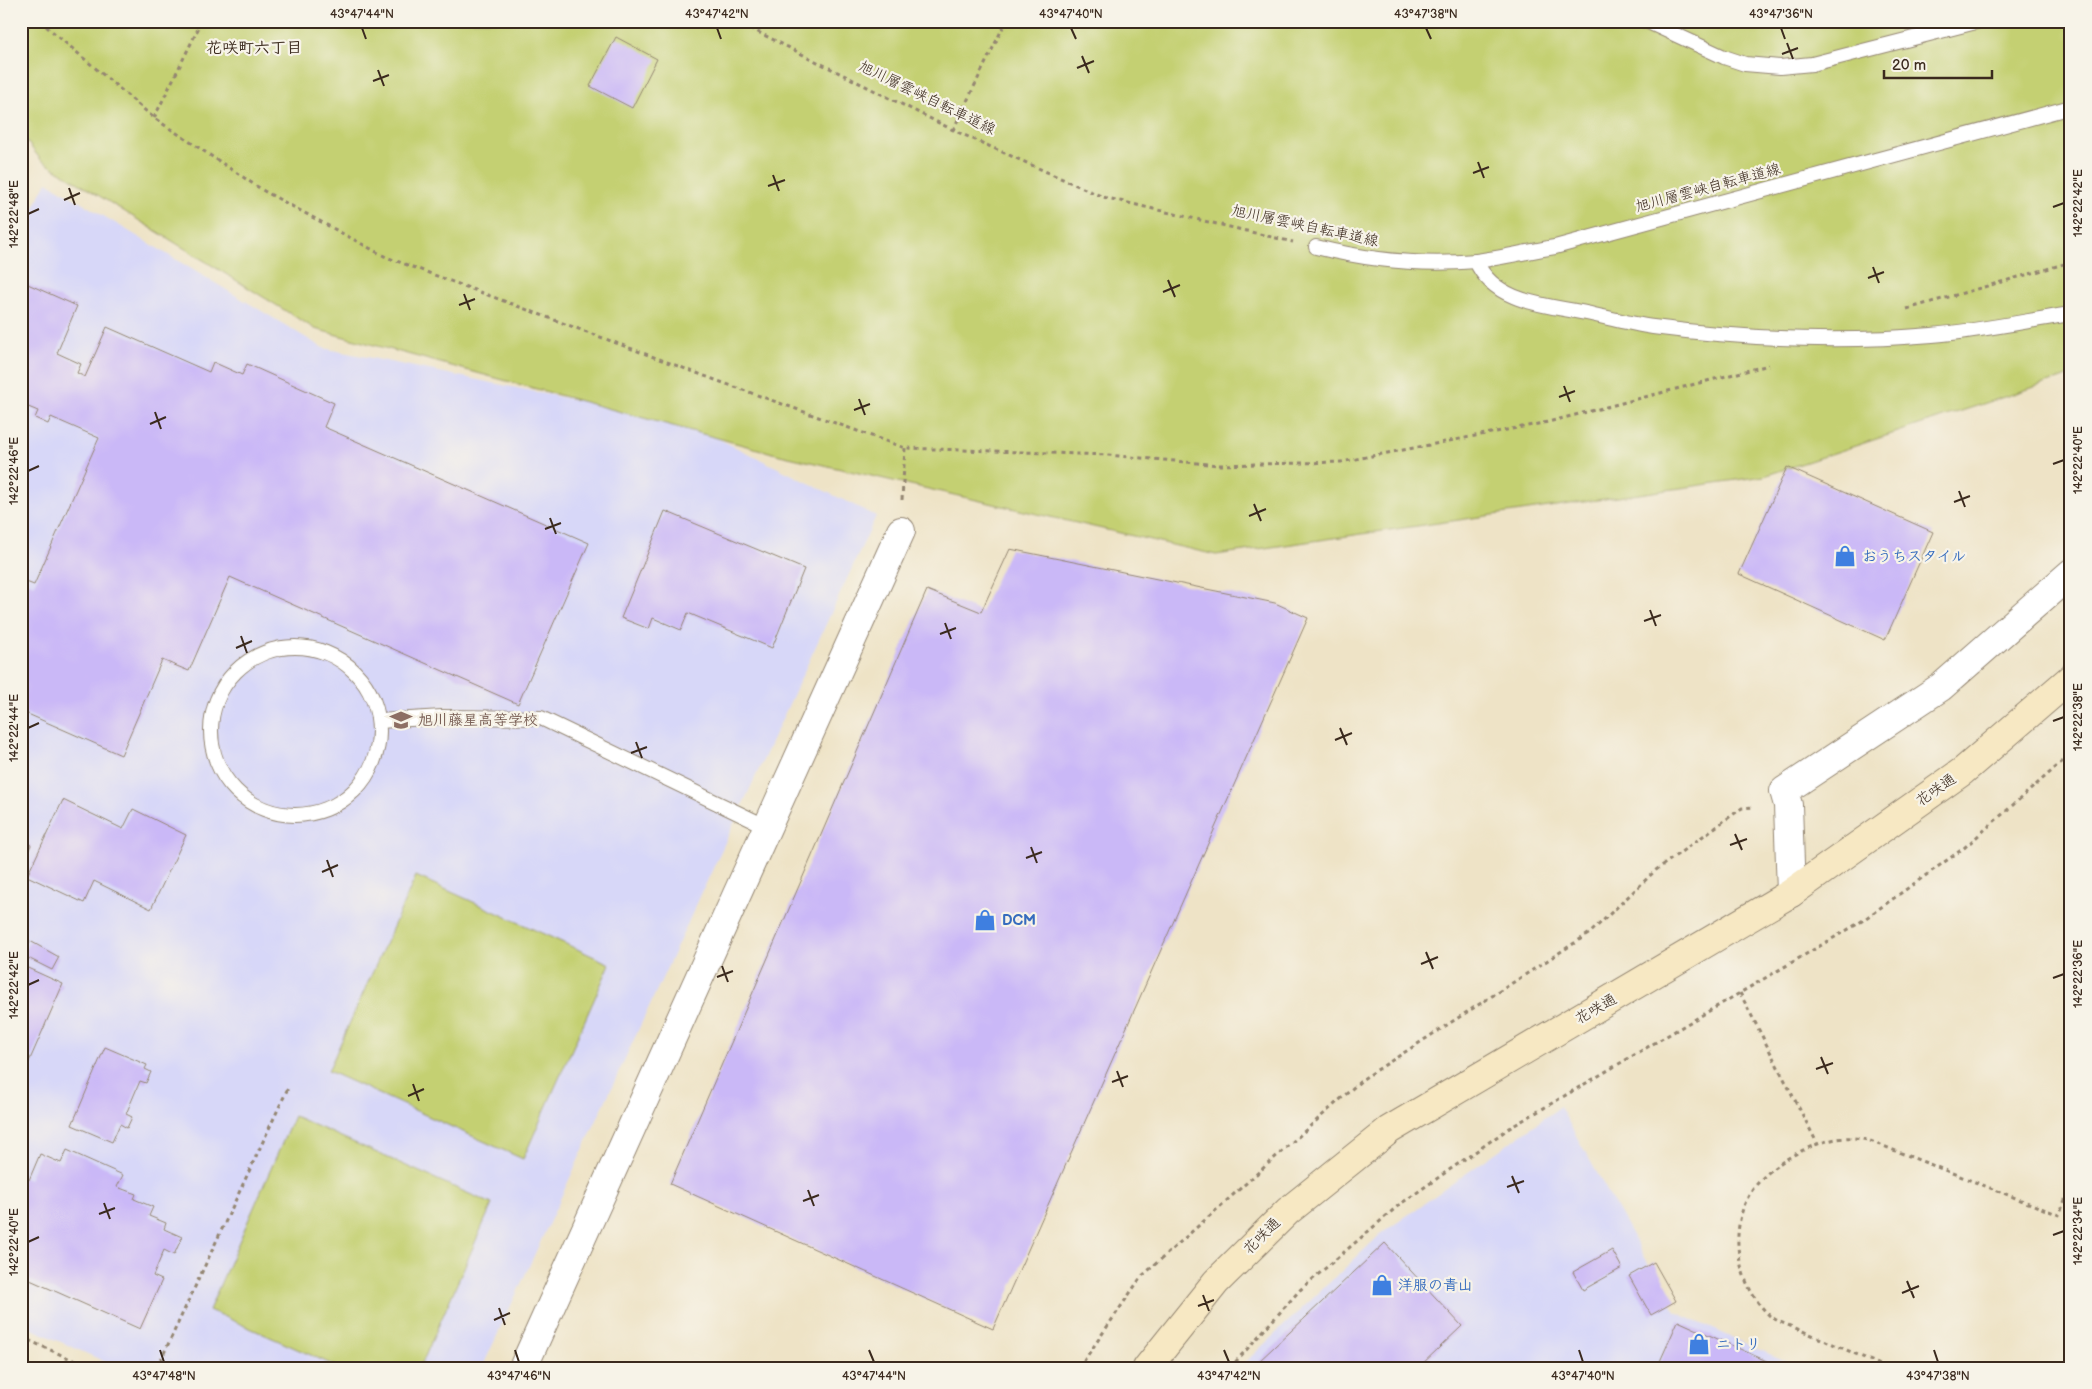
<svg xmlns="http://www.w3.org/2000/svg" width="2092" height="1389" font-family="'Balsamiq Sans','Klee One',sans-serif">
	<rect width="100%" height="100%" fill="#f7f3e8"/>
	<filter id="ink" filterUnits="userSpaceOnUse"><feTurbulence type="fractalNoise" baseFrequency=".02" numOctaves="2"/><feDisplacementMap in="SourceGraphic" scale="10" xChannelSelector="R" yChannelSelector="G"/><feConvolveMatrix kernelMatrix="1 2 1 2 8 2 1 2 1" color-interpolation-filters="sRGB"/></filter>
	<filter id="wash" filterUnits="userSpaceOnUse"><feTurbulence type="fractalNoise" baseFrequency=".0096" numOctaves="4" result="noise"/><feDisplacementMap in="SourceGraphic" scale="20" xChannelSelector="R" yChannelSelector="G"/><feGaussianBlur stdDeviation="1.12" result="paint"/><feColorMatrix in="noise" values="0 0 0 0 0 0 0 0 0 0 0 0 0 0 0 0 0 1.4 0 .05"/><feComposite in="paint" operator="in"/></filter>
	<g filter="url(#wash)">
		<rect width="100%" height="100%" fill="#eee3c6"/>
		<!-- built -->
		<g fill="#d7d7f8">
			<polygon points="47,182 323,348 686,423 876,516 482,1368 119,1368 21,1324 21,233"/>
			<polygon points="1560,1107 1675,1312 1801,1368 1239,1368 1381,1234"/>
		</g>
		<!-- green -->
		<g fill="#c4d072" stroke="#807d48">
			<polygon points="21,21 2071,21 2071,375 1764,476 1216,555 780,455 315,329 41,160 21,134"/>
			<polygon points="416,876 610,964 523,1159 328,1071"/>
			<polygon points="294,1116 492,1204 420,1368 340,1368 209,1310"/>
		</g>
		<g id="blocks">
			<!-- building -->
			<g fill="#cab8f7">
				<polygon points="616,37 657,59 632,108 590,86"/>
				<polygon points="21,281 77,306 57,353 81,364 77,373 85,377 107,327 209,372 213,362 242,375 247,364 334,403 324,427 589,543 518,704 230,577 189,671 162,660 121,755 21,711 21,616 24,609 21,608 21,580 34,585 99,438 51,417 48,424 35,418 38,411 21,404"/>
				<polygon points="1787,467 1933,532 1885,640 1739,574"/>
				<polygon points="665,511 804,569 772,648 688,613 681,630 653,618 649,629 621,618"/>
				<polygon points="1010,549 1275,603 1308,618 993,1329 670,1184 927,590 981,612"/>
				<polygon points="63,800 123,829 133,809 186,835 151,909 94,881 84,903 27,876"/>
				<polygon points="21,841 31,845 21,868"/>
				<polygon points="30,941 59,957 52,970 22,955"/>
				<polygon points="21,965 63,984 21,1080"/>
				<polygon points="105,1047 147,1065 145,1069 151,1072 146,1083 140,1081 126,1114 132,1117 127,1128 120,1124 112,1142 72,1125"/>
				<polygon points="67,1150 123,1175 117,1187 136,1194 134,1199 153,1207 149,1216 166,1223 164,1229 182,1237 174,1255 164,1250 153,1276 162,1280 140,1329 21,1276 21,1177 29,1180 40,1154 61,1163"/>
				<polygon points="1385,1243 1462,1326 1418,1368 1264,1368 1258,1362"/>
				<polygon points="1612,1250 1622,1268 1583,1290 1573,1272"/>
				<polygon points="1654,1262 1676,1301 1651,1315 1629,1276"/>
				<polygon points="1678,1321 1782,1368 1657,1368"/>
			</g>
		</g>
	</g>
	<g filter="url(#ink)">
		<use href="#blocks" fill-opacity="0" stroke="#948672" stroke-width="1"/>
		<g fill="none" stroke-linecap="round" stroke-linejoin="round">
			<!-- lane casing -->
			<g stroke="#948672" stroke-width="16">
				<g id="lane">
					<polyline points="1646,21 1724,57 1745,64 1780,67 1812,64 1980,21"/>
					<path d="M 1316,247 C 1368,260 1423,266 1476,261 C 1502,258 1529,251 1555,247 L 2071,107"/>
					<path d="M 1476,261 C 1494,303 1546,305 1586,313 C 1609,318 1631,324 1653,327 C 1745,339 1840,343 1932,335 C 1979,331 2025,321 2071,314"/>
					<circle cx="295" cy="731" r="84"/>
					<polyline points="379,721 442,717 541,718 767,827"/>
				</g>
			</g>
			<!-- street casing -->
			<g stroke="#948672" stroke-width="30">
				<g id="street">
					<polyline points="1791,893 1788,805 1784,791 1941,687 2071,573"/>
					<polyline points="523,1368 901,531"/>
				</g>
			</g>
			<!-- secondary casing -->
			<g stroke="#948672" stroke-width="30">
				<polyline id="secondary" points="1147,1368 1216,1282 1288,1211 1389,1130 1791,893 1963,771 2071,678"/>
			</g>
			<!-- path -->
			<g stroke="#948672" stroke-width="3" stroke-dasharray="4 4" stroke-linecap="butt">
				<polyline points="40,21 154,118 264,191 386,257 718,381 905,448 1108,455 1219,465 1341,462 1548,422 1769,365"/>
				<polyline points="736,21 953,130 1103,197 1293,242"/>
				<polyline points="154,118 202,21"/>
				<polyline points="953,130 1006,21"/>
				<polyline points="1907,309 2071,262"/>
				<polyline points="902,500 905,448"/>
				<polyline points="1740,993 1817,1143"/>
				<polyline points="21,1337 91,1368"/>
				<polyline points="157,1368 288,1088"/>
				<polyline points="1079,1368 1141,1277 1363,1079 1590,933 1656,870 1742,808 1754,807"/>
				<polyline points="1230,1368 1300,1290 1399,1205 1508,1129 1859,923 1964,848 2071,754"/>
				<path d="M 1887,1368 C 1858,1355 1829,1342 1800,1330 C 1791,1326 1777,1322 1769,1315 C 1739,1286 1728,1236 1748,1197 C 1764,1167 1812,1140 1845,1138 C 1852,1137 1861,1139 1868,1140 L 2059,1215 L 2071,1185"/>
			</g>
			<!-- lane -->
			<use href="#lane" stroke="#fff" stroke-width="14"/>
			<!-- street -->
			<use href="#street" stroke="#fff" stroke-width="28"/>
			<!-- secondary -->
			<use href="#secondary" stroke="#f7e8c3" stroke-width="28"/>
		</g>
	</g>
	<!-- ticks -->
	<path fill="none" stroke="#3b2a1e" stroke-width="2" d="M 362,28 L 366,39M 717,28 L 721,39M 1071,28 L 1076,39M 1426,28 L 1431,39M 1781,28 L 1785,39M 1787,43 L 1793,59M 1782,54 L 1798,48M 1082,56 L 1089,73M 1077,68 L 1094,61M 378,70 L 384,86M 373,81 L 389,75M 1478,162 L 1484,178M 1473,173 L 1489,167M 773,175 L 779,191M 768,186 L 785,180M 69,188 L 75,205M 64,200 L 80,193M 2053,207 L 2064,203M 28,214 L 39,209M 1873,267 L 1879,283M 1868,278 L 1884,272M 1168,280 L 1175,297M 1163,292 L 1180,285M 464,294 L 470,310M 459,305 L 475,299M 1564,386 L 1570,402M 1559,397 L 1575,391M 859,399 L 865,415M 854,410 L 870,404M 155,412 L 161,429M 150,424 L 166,417M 2053,464 L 2064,460M 28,471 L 39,466M 1959,491 L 1965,507M 1954,502 L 1970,496M 1254,504 L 1261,521M 1249,516 L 1266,509M 550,518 L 556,534M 545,529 L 561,523M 1650,610 L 1656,626M 1644,621 L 1661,615M 945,623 L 951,639M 940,634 L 956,628M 241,636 L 247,653M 236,648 L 252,641M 2053,721 L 2064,717M 28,728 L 39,723M 1340,728 L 1347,745M 1335,740 L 1352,733M 636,742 L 642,758M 631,753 L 647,747M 1735,834 L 1742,850M 1730,845 L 1747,839M 1031,847 L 1037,863M 1026,858 L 1042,852M 327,860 L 333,877M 322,872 L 338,865M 1426,952 L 1433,969M 1421,964 L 1438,957M 722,966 L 728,982M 717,977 L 733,971M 2053,978 L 2064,974M 28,985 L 39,980M 1821,1057 L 1828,1074M 1816,1069 L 1833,1063M 1117,1071 L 1123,1087M 1112,1082 L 1128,1076M 413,1084 L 419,1101M 408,1096 L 424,1089M 1512,1176 L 1519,1193M 1507,1187 L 1524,1181M 808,1190 L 814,1206M 803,1201 L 819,1195M 104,1203 L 110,1219M 99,1214 L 115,1208M 2053,1235 L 2064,1231M 28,1242 L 39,1237M 1907,1281 L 1914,1298M 1902,1293 L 1919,1286M 1203,1295 L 1209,1311M 1198,1306 L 1214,1300M 499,1308 L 505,1325M 494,1320 L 510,1313M 160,1350 L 164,1362M 515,1350 L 519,1362M 869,1350 L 874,1362M 1224,1350 L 1229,1362M 1579,1350 L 1583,1362M 1934,1350 L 1938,1362"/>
	<!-- icons -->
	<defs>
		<g id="shop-bare" transform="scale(1.725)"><path d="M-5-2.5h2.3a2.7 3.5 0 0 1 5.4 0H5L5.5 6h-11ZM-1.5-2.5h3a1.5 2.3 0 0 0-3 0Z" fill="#3f7fe0" stroke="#f7f3e8" stroke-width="2.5" paint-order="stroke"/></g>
		<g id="school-bare" transform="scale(1.725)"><path d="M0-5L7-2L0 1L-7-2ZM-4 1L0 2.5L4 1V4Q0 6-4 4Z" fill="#8d6e63" stroke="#f7f3e8" stroke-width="2.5" paint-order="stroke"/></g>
	</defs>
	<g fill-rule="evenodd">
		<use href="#shop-bare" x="1845" y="556"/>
		<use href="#school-bare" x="401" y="720"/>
		<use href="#shop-bare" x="985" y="920"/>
		<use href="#shop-bare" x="1382" y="1285"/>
		<use href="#shop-bare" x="1699" y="1344"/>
	</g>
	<g text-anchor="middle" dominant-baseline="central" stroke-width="4.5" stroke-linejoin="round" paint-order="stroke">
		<!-- street labels -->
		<g font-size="15" fill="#3b2a1e" stroke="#f7f3e8">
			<text transform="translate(927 98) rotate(26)">旭川層雲峡自転車道線</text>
			<text transform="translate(1708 188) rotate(-15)">旭川層雲峡自転車道線</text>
			<text transform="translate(1305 226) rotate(12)">旭川層雲峡自転車道線</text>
			<text transform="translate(1936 790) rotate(-35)">花咲通</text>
			<text transform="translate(1596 1009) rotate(-30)">花咲通</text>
			<text transform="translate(1262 1236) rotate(-45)">花咲通</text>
		</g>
		<!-- shop labels -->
		<g font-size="15" font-weight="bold" fill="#366cbe" stroke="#f7f3e8" text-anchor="start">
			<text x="1862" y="556">おうちスタイル</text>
			<text x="1002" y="920">DCM</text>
			<text x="1398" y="1285">洋服の青山</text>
			<text x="1716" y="1344">ニトリ</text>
		</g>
		<!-- education labels -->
		<g font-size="15" font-weight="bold" fill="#785e54" stroke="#f7f3e8" text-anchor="start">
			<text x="418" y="720">旭川藤星高等学校</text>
		</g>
		<!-- neighbourhood labels -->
		<g font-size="16" font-weight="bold" fill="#3b2a1e" stroke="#f7f3e8">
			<text x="254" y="48">花咲町六丁目</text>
		</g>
	</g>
	<!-- margin -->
	<rect width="2092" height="1389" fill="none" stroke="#f7f3e8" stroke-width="55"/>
	<!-- scale -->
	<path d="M1884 70v8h108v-8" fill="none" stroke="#3b2a1e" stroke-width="2.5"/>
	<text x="1892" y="70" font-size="15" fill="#3b2a1e" stroke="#f7f3e8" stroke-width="4" paint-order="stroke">20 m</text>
	<rect x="28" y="28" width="2036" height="1334" fill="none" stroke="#3b2a1e" stroke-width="2"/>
	<g font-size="12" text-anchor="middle" fill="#3b2a1e">
		<text x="362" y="18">43°47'44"N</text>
		<text x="717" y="18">43°47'42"N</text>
		<text x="1071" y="18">43°47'40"N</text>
		<text x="1426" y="18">43°47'38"N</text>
		<text x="1781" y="18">43°47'36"N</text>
		<text transform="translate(2078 203) rotate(-90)" y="4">142°22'42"E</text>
		<text transform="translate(14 214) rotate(-90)" y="4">142°22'48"E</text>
		<text transform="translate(2078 460) rotate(-90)" y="4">142°22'40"E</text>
		<text transform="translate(14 471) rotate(-90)" y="4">142°22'46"E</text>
		<text transform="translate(2078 717) rotate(-90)" y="4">142°22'38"E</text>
		<text transform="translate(14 728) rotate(-90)" y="4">142°22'44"E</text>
		<text transform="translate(2078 974) rotate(-90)" y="4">142°22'36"E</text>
		<text transform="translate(14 985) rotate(-90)" y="4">142°22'42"E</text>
		<text transform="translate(2078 1231) rotate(-90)" y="4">142°22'34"E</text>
		<text transform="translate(14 1242) rotate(-90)" y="4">142°22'40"E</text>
		<text x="164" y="1380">43°47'48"N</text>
		<text x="519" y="1380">43°47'46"N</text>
		<text x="874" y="1380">43°47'44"N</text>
		<text x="1229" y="1380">43°47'42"N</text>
		<text x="1583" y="1380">43°47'40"N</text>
		<text x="1938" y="1380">43°47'38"N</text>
	</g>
</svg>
